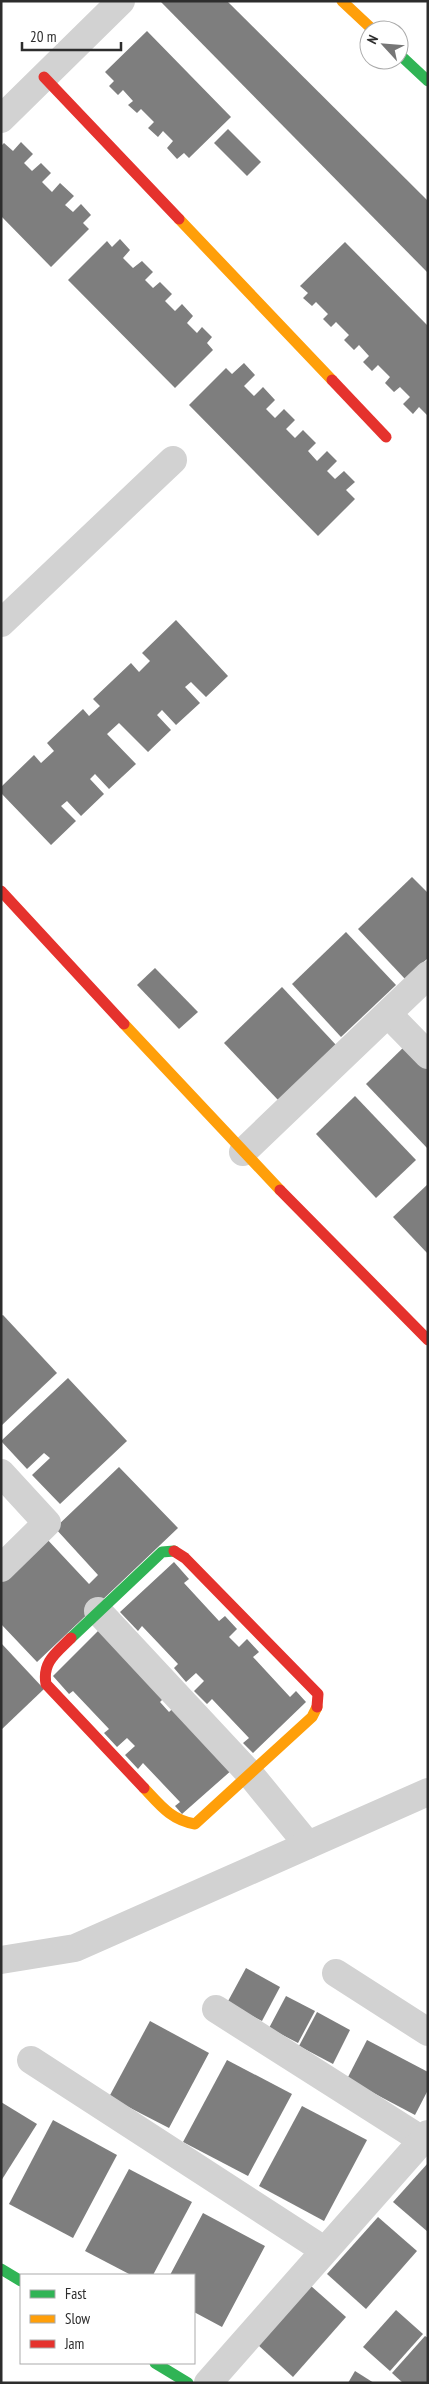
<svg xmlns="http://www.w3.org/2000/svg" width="429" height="2384" font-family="'PT Sans Narrow',sans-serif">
	<rect width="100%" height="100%" fill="#fff"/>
	<!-- building -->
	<g fill="#7e7e7e">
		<polygon points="160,1 227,1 428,201 428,273"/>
		<polygon points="147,31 231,117 189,158 184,153 177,159 167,148 173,141 163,131 158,137 148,128 154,122 141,109 137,113 128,105 133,101 123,90 118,95 109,86 114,81 105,72"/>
		<polygon points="228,129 261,162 247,176 214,143"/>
		<polygon points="21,142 33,154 24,163 32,171 41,163 51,173 42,182 52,192 60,183 74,196 65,205 73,212 81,204 91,215 83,223 89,229 51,267 1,216 1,146 4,143 13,151"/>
		<polygon points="120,239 130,250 123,258 133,268 142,261 153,272 145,280 153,288 160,282 172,294 165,301 175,311 182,304 193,316 187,323 197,333 202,327 212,337 207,343 213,350 175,388 68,280 107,241 112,247"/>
		<polygon points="345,242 428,326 428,416 419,407 413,414 403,404 410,397 400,387 394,392 385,383 390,377 378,365 372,371 363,362 369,356 359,345 354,350 344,340 349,335 336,322 331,327 323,319 328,314 316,302 312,306 303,298 308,293 300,286"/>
		<polygon points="244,363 255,375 244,386 254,396 263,387 275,400 266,409 275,418 284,409 295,420 286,429 295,438 303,430 316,443 308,451 317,461 327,451 337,461 327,471 335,479 344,471 355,482 346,490 355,499 318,536 189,405 226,368 232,374"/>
		<polygon points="176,620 228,676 206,697 191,682 185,687 200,703 176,725 162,710 157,715 171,730 148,752 119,723 107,734 136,764 109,789 95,774 90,779 104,794 81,816 67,801 61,806 76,821 51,845 1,793 1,787 34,755 41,763 54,751 47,743 83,709 89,716 100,706 93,699 131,663 139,672 150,661 142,653"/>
		<polygon points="412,877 428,893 428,958 405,979 358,929"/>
		<polygon points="346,932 396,985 341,1037 292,984"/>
		<polygon points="155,968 198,1012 179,1029 137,985"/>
		<polygon points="282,987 337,1046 279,1101 224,1043"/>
		<polygon points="409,1042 428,1062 428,1149 366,1084"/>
		<polygon points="355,1096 416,1160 376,1198 316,1134"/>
		<polygon points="428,1184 428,1254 393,1217"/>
		<polygon points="3,1315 57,1373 1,1426 1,1316"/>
		<polygon points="68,1378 127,1441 60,1504 32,1475 50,1458 44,1453 27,1469 1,1441"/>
		<polygon points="119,1467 178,1528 37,1662 1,1624 1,1579 45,1537 89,1584 98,1575 55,1528"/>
		<polygon points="174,1562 189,1579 184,1583 219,1621 225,1616 237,1629 229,1637 239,1647 247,1639 259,1652 253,1657 290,1697 296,1691 306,1702 253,1753 243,1743 249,1738 212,1699 207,1704 194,1691 204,1681 196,1673 186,1682 174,1668 178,1664 142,1626 138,1631 120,1612"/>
		<polygon points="102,1627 168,1694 160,1702 169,1712 178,1704 233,1769 182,1814 175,1806 180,1802 143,1763 138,1769 125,1755 135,1746 127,1738 117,1747 104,1733 109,1729 73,1691 69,1694 53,1676"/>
		<polygon points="1,1643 44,1689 1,1730"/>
		<polygon points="246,1968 280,1987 262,2021 227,2003"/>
		<polygon points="286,1996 315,2011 298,2043 269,2028"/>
		<polygon points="317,2012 350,2030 333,2064 299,2046"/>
		<polygon points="150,2021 209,2053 169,2128 109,2097"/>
		<polygon points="367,2040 428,2072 428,2090 415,2115 347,2079"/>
		<polygon points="227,2060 292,2094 248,2176 183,2142"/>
		<polygon points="1,2102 37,2124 1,2181"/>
		<polygon points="302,2106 367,2140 324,2221 259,2186"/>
		<polygon points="53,2120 117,2155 73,2238 9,2204"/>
		<polygon points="428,2163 428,2232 393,2202"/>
		<polygon points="129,2169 192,2202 153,2275 131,2275 85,2251"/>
		<polygon points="203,2213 265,2246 222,2327 194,2312 194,2275 170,2275"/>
		<polygon points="378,2217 417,2251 366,2309 327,2274"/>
		<polygon points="311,2286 346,2317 293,2377 258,2345"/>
		<polygon points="396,2310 423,2334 390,2371 363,2347"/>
		<polygon points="425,2336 428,2338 428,2383 403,2383 392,2373"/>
		<polygon points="355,2371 374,2383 348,2383"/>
	</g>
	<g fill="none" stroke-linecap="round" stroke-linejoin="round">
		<!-- street -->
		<g stroke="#d2d2d2" stroke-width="28">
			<polyline points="1,119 121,1"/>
			<polyline points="1,623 173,460"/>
			<polyline points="388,1014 428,1055"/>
			<polyline points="243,1152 428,975"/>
			<polyline points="1,1473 47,1523 1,1568"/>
			<polyline points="98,1611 250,1774 308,1845"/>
			<polyline points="1,1960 75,1948 428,1792"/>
			<polyline points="336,1973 428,2032"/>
			<polyline points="216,2009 422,2140"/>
			<polyline points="31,2060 324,2250"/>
			<polyline points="208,2383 428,2134"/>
		</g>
		<!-- fast -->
		<g stroke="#30b455" stroke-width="11">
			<polyline points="399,54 428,81"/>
			<polyline points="71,1638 162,1552 174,1551"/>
			<polyline points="1,2269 21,2281"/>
			<polyline points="155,2363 188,2383"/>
		</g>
		<!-- slow -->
		<g stroke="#ff9f0a" stroke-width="11">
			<polyline points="342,1 373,30"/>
			<polyline points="179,219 332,380"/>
			<polyline points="124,1024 280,1190"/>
			<path d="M 144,1788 C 160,1805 171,1820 195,1824 L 312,1717 L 317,1707"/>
		</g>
		<!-- jam -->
		<g stroke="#e5322d" stroke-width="11">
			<polyline points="44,77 179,219"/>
			<polyline points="332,380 386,437"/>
			<polyline points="1,891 124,1024"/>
			<polyline points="280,1190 428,1340"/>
			<polyline points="174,1551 185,1558 318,1694 317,1707"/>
			<path d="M 71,1638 C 56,1653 42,1662 46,1684 L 144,1788"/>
		</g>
	</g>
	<!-- border -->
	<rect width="429" height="2384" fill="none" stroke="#2d2d2d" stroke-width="5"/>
	<!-- legend -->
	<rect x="20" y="2274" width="175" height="90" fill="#ffffff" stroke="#ababab"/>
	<rect x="30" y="2290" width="25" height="8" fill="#30b455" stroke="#ababab"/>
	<text x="65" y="2299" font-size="15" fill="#2d2d2d">Fast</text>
	<rect x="30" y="2315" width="25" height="8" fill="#ff9f0a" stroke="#ababab"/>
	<text x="65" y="2324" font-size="15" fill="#2d2d2d">Slow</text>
	<rect x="30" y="2340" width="25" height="8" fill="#e5322d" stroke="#ababab"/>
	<text x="65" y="2349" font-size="15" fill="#2d2d2d">Jam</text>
	<!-- north arrow -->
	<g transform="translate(384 45) rotate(296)"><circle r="24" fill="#ffffff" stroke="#ababab"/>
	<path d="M0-4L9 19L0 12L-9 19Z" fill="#767676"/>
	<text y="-8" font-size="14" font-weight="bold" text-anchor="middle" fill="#2d2d2d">N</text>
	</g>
	<!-- scale -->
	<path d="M22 42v8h99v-8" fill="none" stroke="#2d2d2d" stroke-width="2.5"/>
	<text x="30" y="42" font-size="15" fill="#2d2d2d" stroke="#ffffff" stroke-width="4" paint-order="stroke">20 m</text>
</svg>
